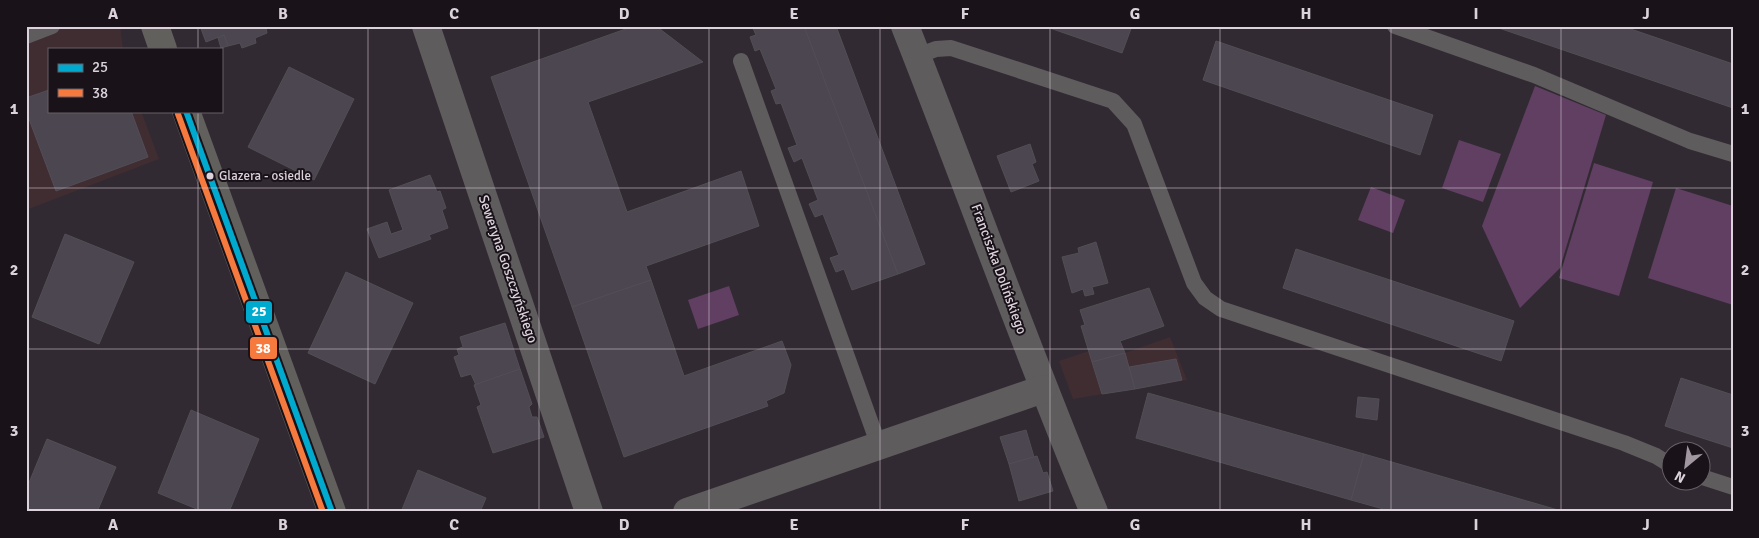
<svg xmlns="http://www.w3.org/2000/svg" width="1759" height="538" font-family="Signika,sans-serif">
	<rect width="100%" height="100%" fill="#322a32"/>
	<!-- commercial -->
	<g fill="#402d31">
		<polygon points="54,26 120,26 123,49 49,49 49,111 141,111 159,159 26,210 26,37"/>
		<polygon points="1170,337 1187,380 1073,399 1059,361 1089,351 1125,353"/>
	</g>
	<!-- green -->
	<g fill="#603f62">
		<polygon points="1535,86 1606,115 1560,268 1520,308 1482,226"/>
		<polygon points="1459,140 1501,154 1483,202 1442,188"/>
		<polygon points="1594,163 1653,182 1619,296 1559,278"/>
		<polygon points="1371,187 1405,200 1393,233 1358,220"/>
		<polygon points="1676,188 1733,206 1733,305 1648,278"/>
		<polygon points="729,286 739,315 698,329 688,300"/>
	</g>
	<!-- building -->
	<g fill="#4b464f" stroke="#524e56">
		<polygon points="200,26 271,26 266,28 267,33 255,38 256,43 242,48 240,43 228,46 224,35 206,42"/>
		<polygon points="634,26 656,26 703,62 588,102 627,212 741,171 759,226 646,266 651,280 572,307 491,77"/>
		<polygon points="752,26 804,26 898,274 852,290 844,269 836,272 830,258 839,255 823,214 815,217 809,204 818,200 802,158 794,162 788,148 797,145 781,103 776,104 771,91 776,89 760,49 755,51 750,37 756,35"/>
		<polygon points="804,26 836,26 925,264 898,274"/>
		<polygon points="1044,26 1132,26 1122,53"/>
		<polygon points="1493,26 1622,26 1733,64 1733,108"/>
		<polygon points="224,35 228,46 221,48 218,38"/>
		<polygon points="1216,41 1433,115 1420,155 1203,80"/>
		<polygon points="289,67 354,99 314,180 248,147"/>
		<polygon points="49,90 49,111 131,111 148,157 56,191 26,111 26,98"/>
		<polygon points="1030,144 1036,162 1032,164 1039,181 1011,192 997,156"/>
		<polygon points="430,175 437,192 440,191 446,208 442,210 448,228 429,235 431,239 379,258 367,229 387,222 391,234 403,230 389,190"/>
		<polygon points="65,234 134,262 99,344 32,317"/>
		<polygon points="1096,242 1108,283 1092,287 1094,294 1085,296 1083,289 1072,293 1062,257 1079,253 1078,248"/>
		<polygon points="1296,249 1514,321 1501,361 1283,288"/>
		<polygon points="346,272 413,303 375,384 308,353"/>
		<polygon points="651,280 684,376 782,341 791,365 784,393 766,401 768,406 624,457 572,307"/>
		<polygon points="1149,288 1164,326 1120,341 1125,353 1092,362 1081,326 1085,325 1080,310"/>
		<polygon points="505,323 520,369 476,385 471,374 461,377 454,357 459,355 457,349 463,347 460,337"/>
		<polygon points="1125,353 1135,389 1102,394 1092,362"/>
		<polygon points="1176,359 1182,380 1135,389 1129,367"/>
		<polygon points="520,369 532,404 529,407 532,417 537,417 544,437 493,453 477,407 481,405 474,385"/>
		<polygon points="1681,378 1733,395 1733,448 1665,426"/>
		<polygon points="1148,393 1364,454 1351,500 1136,438"/>
		<polygon points="1358,397 1379,399 1377,420 1356,417"/>
		<polygon points="191,410 259,439 229,512 204,512 158,493"/>
		<polygon points="1026,430 1034,457 1009,464 1000,437"/>
		<polygon points="47,439 116,467 97,512 26,512 26,490"/>
		<polygon points="1364,454 1565,512 1394,512 1351,500"/>
		<polygon points="1037,456 1043,473 1047,472 1053,491 1019,501 1009,464"/>
		<polygon points="418,470 486,498 480,512 401,512"/>
	</g>
	<g fill="none" stroke-linecap="round" stroke-linejoin="round">
		<!-- lane -->
		<g stroke="#5e5c5c" stroke-width="16">
			<polyline points="1395,26 1534,75 1690,141 1733,154"/>
			<polyline points="26,36 52,26"/>
			<polyline points="917,56 936,49 951,48 1113,101 1134,124 1194,283 1205,298 1221,309 1624,443 1656,456 1672,466"/>
			<polyline points="741,61 879,446"/>
			<polyline points="1702,477 1733,487"/>
		</g>
		<!-- street -->
		<g stroke="#5e5c5c" stroke-width="28">
			<polyline points="426,26 589,512"/>
			<path d="M 905,26 C 969,188 1027,352 1094,512"/>
			<polyline points="687,512 1043,389"/>
		</g>
		<!-- secondary -->
		<g stroke="#61605d" stroke-width="28">
			<polyline points="155,26 163,49"/>
			<polyline points="186,111 332,512"/>
		</g>
		<!-- bus-1 casing -->
		<g stroke="#191219" stroke-width="10">
			<polyline id="bus-1" points="186,111 332,512"/>
		</g>
		<!-- bus-2 casing -->
		<g stroke="#191219" stroke-width="10">
			<polyline id="bus-2" points="178,114 323,512"/>
		</g>
		<!-- bus-1 -->
		<use href="#bus-1" stroke="#00a9ce" stroke-width="6"/>
		<!-- bus-2 -->
		<use href="#bus-2" stroke="#f6793e" stroke-width="6"/>
	</g>
	<!-- grid -->
	<path fill="none" stroke="#dcd2dc" stroke-width="1" stroke-opacity="0.55" d="M 198,26 L 198,49M 368,26 L 368,512M 539,26 L 539,512M 709,26 L 709,512M 880,26 L 880,512M 1050,26 L 1050,512M 1220,26 L 1220,512M 1391,26 L 1391,512M 1561,26 L 1561,512M 198,111 L 198,512M 26,188 L 1733,188M 26,349 L 1733,349"/>
	<!-- markers -->
	<circle fill="#dcd2dc" stroke="#191219" stroke-width="2" cx="210" cy="176" r="4.5"/>
	<g text-anchor="middle" dominant-baseline="central" stroke-width="4" stroke-linejoin="round" paint-order="stroke">
		<!-- bus labels -->
		<g font-size="13" fill="#dcd2dc" stroke="#191219" text-anchor="start">
			<text x="219" y="176">Glazera - osiedle</text>
		</g>
		<!-- street labels -->
		<g font-size="14" fill="#dcd2dc" stroke="#191219">
			<text transform="translate(508 269) rotate(71)">Seweryna Goszczyńskiego</text>
			<text transform="translate(999 269) rotate(70)">Franciszka Dolińskiego</text>
		</g>
	</g>
	<g stroke="#191219" stroke-width="2">
		<rect x="245" y="300" width="28" height="24" rx="5" fill="#00a9ce"/>
		<rect x="249" y="336" width="29" height="24" rx="5" fill="#f6793e"/>
	</g>
	<g font-size="14" text-anchor="middle" font-weight="bold" fill="#fff">
		<text x="259" y="316">25</text>
		<text x="263" y="353">38</text>
	</g>
	<!-- border -->
	<rect width="1759" height="538" fill="none" stroke="#191219" stroke-width="55"/>
	<!-- legend -->
	<rect x="48" y="48" width="175" height="65" fill="#191219" stroke="#675f67"/>
	<rect x="58" y="64" width="25" height="8" fill="#00a9ce" stroke="#675f67"/>
	<text x="92" y="72" font-size="15" fill="#dcd2dc">25</text>
	<rect x="58" y="89" width="25" height="8" fill="#f6793e" stroke="#675f67"/>
	<text x="92" y="98" font-size="15" fill="#dcd2dc">38</text>
	<!-- north arrow -->
	<g transform="translate(1686 466) rotate(209)"><circle r="24" fill="#191219" stroke="#675f67"/>
	<path d="M0-4L9 19L0 12L-9 19Z" fill="#a097a0"/>
	<text y="-8" font-size="14" font-weight="bold" text-anchor="middle" fill="#dcd2dc">N</text>
	</g>
	<rect x="28" y="28" width="1704" height="482" fill="none" stroke="#dcd2dc" stroke-width="2"/>
	<g font-size="16" text-anchor="middle" font-weight="bold" fill="#dcd2dc">
		<text x="113" y="19">A</text>
		<text x="283" y="19">B</text>
		<text x="454" y="19">C</text>
		<text x="624" y="19">D</text>
		<text x="794" y="19">E</text>
		<text x="965" y="19">F</text>
		<text x="1135" y="19">G</text>
		<text x="1306" y="19">H</text>
		<text x="1476" y="19">I</text>
		<text x="1646" y="19">J</text>
		<text x="14" y="114">1</text>
		<text x="1745" y="114">1</text>
		<text x="14" y="275">2</text>
		<text x="1745" y="275">2</text>
		<text x="14" y="436">3</text>
		<text x="1745" y="436">3</text>
		<text x="113" y="530">A</text>
		<text x="283" y="530">B</text>
		<text x="454" y="530">C</text>
		<text x="624" y="530">D</text>
		<text x="794" y="530">E</text>
		<text x="965" y="530">F</text>
		<text x="1135" y="530">G</text>
		<text x="1306" y="530">H</text>
		<text x="1476" y="530">I</text>
		<text x="1646" y="530">J</text>
	</g>
</svg>
